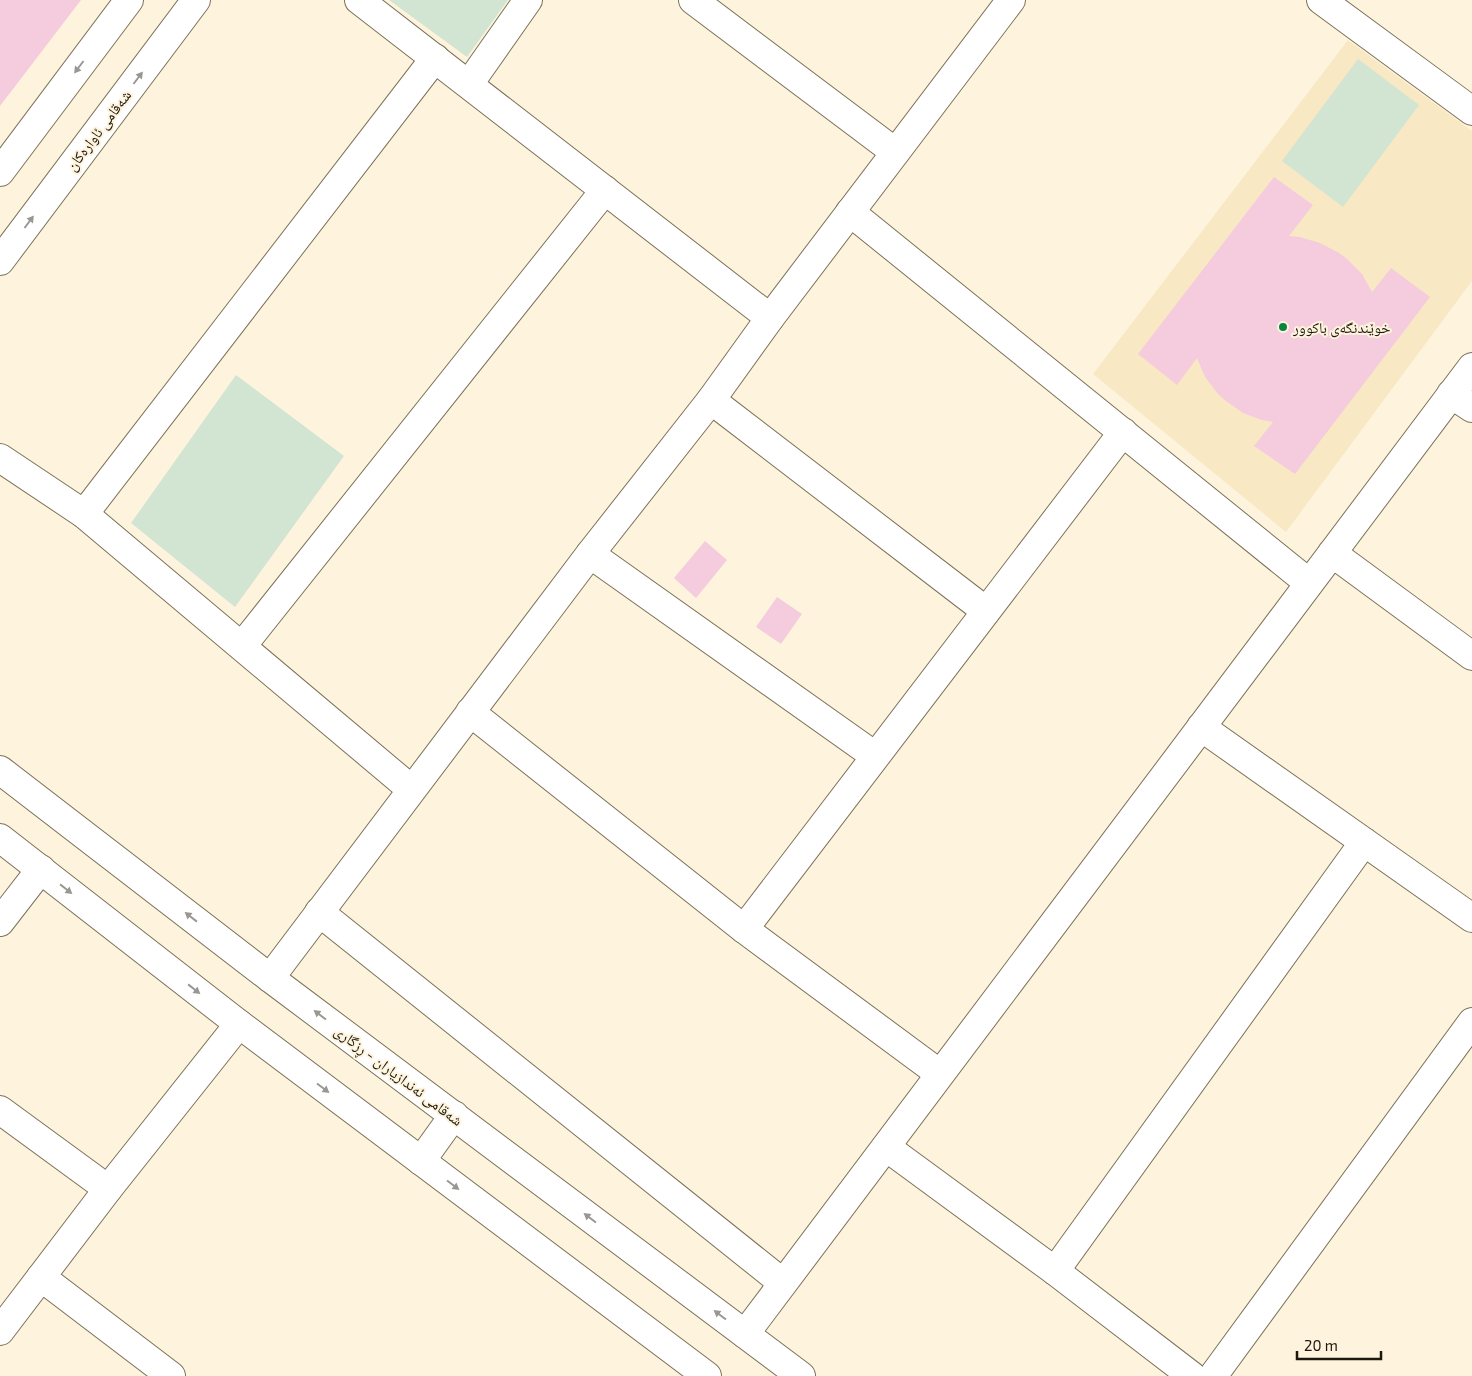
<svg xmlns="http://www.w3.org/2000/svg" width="1472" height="1376" font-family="'Exo 2','Noto Naskh Arabic',sans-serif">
	<rect width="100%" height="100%" fill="#fef4de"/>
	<!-- built -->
	<polygon fill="#f8e8c4" points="1348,40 1472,131 1472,281 1286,532 1093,374"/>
	<!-- green -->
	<g fill="#d2e4d2">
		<polygon points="389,0 508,0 467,57"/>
		<polygon points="1358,59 1419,105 1343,207 1282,161"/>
		<polygon points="236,375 344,456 235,607 131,523"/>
	</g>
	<!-- building -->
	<g fill="#f4ccdd">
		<polygon points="0,0 81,0 0,106"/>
		<polygon points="1274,177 1313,205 1289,236 1300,237 1320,243 1339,253 1347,259 1362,274 1372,292 1391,268 1430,297 1295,474 1254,446 1273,422 1262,420 1243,413 1226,401 1218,394 1205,377 1197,358 1177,385 1138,354"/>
		<polygon points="705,541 727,560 696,598 674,578"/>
		<polygon points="777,597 802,614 781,644 756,627"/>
	</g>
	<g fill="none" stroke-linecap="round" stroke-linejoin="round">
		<!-- street casing -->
		<g stroke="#7d7259" stroke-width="30">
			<g id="street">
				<polyline points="359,0 770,318"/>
				<polyline points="693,0 895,152"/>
				<polyline points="1321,0 1472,111"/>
				<polyline points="469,84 528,0"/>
				<polyline points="850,212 1309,583"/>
				<polyline points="1451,394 1472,408"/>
				<polyline points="711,400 986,611"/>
				<polyline points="0,458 84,514 411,789"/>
				<polyline points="84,514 435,58"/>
				<polyline points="1332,553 1472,656"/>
				<polyline points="590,554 875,756"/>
				<polyline points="242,646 605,190"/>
				<polyline points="470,712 744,929 940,1074"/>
				<polyline points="1201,727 1472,918"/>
				<polyline points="319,912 783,1283"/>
				<polyline points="0,922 41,869"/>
				<polyline points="744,929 1123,432"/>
				<polyline points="270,978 590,554 711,400 770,318 1011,0"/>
				<polyline points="0,1110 108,1189"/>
				<polyline points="886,1147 1055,1271 1192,1376"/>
				<polyline points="1055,1271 1364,842"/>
				<polyline points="41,1277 171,1376"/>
				<polyline points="0,1331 108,1189 239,1024"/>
				<polyline points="745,1334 1472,367"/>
				<polyline points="1213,1376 1472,1022"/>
			</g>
		</g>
		<!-- secondary casing -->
		<g stroke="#7d7259" stroke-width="30">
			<g id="secondary">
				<polyline points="0,770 270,978 801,1376"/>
				<polyline points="0,838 239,1024 707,1376"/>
				<polyline points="421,1161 454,1115"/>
			</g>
		</g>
		<!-- primary casing -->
		<g stroke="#7d7259" stroke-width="30">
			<g id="primary">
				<polyline points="0,172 129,0"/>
				<polyline points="0,261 196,0"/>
			</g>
		</g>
		<!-- street -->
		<use href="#street" stroke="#fff" stroke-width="28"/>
		<!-- secondary -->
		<use href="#secondary" stroke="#fff" stroke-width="28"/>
		<!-- primary -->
		<use href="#primary" stroke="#fff" stroke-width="28"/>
	</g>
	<!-- one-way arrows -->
	<defs><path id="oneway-solid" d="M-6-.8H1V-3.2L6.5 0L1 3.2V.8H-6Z" transform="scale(1.25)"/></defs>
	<g fill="#999793">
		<use href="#oneway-solid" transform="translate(79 67) rotate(127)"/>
		<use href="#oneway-solid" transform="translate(138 78) rotate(-53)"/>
		<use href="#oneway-solid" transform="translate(29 222) rotate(-53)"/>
		<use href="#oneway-solid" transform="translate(66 889) rotate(38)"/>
		<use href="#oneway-solid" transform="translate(191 917) rotate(-142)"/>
		<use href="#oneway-solid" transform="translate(194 989) rotate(38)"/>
		<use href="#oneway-solid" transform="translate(320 1015) rotate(-143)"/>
		<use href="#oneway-solid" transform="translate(323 1088) rotate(37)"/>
		<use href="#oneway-solid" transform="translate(453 1185) rotate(37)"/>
		<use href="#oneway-solid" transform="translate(590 1218) rotate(-143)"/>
		<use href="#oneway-solid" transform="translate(720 1315) rotate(-143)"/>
	</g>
	<!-- markers -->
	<circle fill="#088640" stroke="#fef4de" stroke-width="2" cx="1283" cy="327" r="5"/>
	<g text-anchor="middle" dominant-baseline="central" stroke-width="4" stroke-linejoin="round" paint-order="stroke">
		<!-- street labels -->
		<g font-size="15" fill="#1d180e" stroke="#fef4de">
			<text transform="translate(98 130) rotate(-53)">شەقامی ئاوارەکان</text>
			<text transform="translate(399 1075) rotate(37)">شەقامی ئەندازیاران - ڕزگاری</text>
		</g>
		<!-- poi labels -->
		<g font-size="15" fill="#1d180e" stroke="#fef4de" text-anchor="start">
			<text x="1293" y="327">خوێندنگەی باکوور</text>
		</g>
	</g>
	<!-- scale -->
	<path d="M1297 1351v8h84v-8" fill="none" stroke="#1d180e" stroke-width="2.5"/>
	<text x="1304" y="1351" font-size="15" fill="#1d180e" stroke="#fef4de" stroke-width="4" paint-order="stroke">20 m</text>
</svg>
